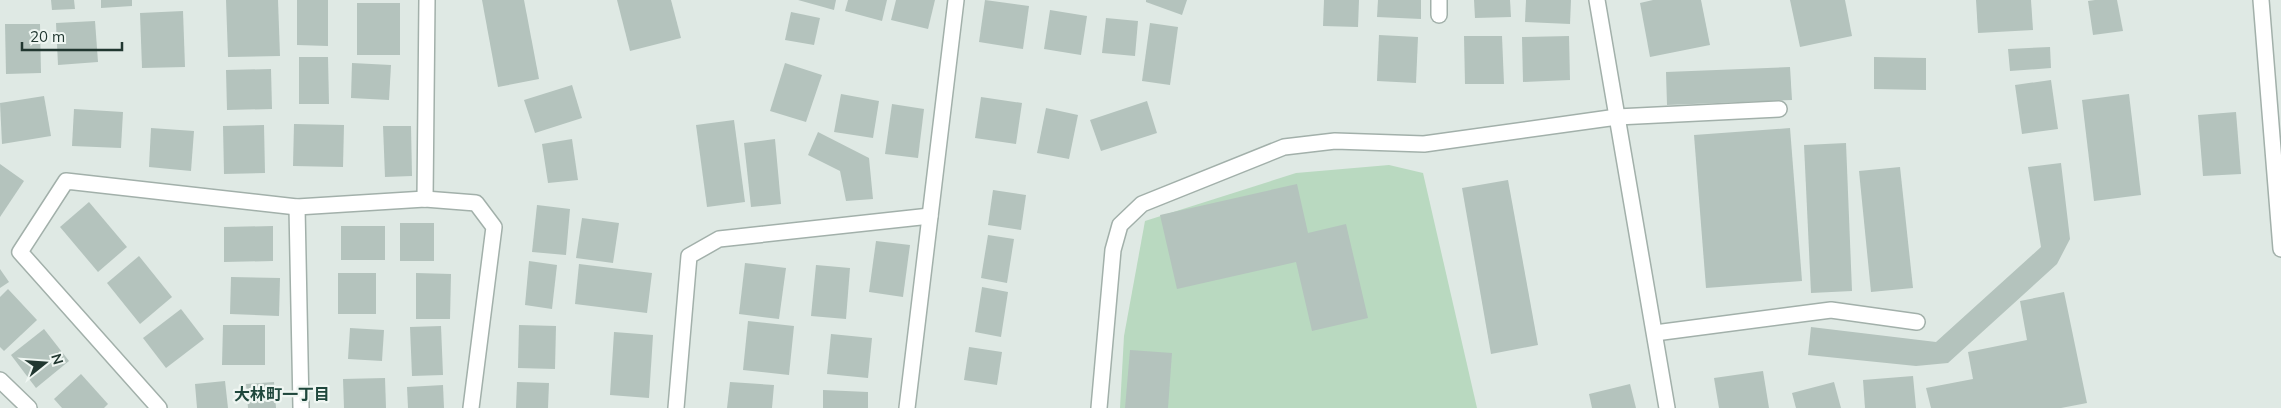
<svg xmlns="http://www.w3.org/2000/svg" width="2281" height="408" font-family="Mulish,'Noto Sans JP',sans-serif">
	<rect width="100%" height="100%" fill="#dfe9e4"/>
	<!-- green -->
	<polygon fill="#b9d9c0" points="1389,165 1423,173 1477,408 1120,408 1124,336 1145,221 1296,173"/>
	<!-- building -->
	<g fill="#b4c3bd">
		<polygon points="51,0 74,0 75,9 52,10"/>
		<polygon points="101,0 132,0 132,6 101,8"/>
		<polygon points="226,0 278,0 280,56 228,57"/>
		<polygon points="297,0 328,0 328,46 297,45"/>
		<polygon points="482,0 524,0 539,79 498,87"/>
		<polygon points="617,0 671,0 681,38 630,51"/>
		<polygon points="798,0 836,0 834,10"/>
		<polygon points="848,0 887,0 882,21 845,11"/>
		<polygon points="896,0 935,0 928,29 891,20"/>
		<polygon points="985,0 1029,6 1023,49 979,42"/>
		<polygon points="1146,0 1187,0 1182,15 1146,2"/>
		<polygon points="1324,0 1359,0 1358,27 1323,26"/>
		<polygon points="1378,0 1421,0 1421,19 1377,17"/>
		<polygon points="1474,0 1510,0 1511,17 1475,18"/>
		<polygon points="1526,0 1571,0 1570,24 1525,22"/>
		<polygon points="1653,0 1701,0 1710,45 1650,57 1640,3"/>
		<polygon points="1790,0 1845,0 1852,36 1800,47"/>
		<polygon points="1976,0 2031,0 2033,30 1978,33"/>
		<polygon points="2095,0 2117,0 2123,31 2093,35 2088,1"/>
		<rect x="357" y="3" width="43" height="52"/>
		<polygon points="1050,10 1087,16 1081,55 1044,49"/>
		<polygon points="183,11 185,67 142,68 140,13"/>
		<polygon points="791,12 820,18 814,45 785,40"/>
		<polygon points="1106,18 1138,21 1135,56 1102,53"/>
		<polygon points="95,21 98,62 58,65 56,23"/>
		<polygon points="1150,23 1178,27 1170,85 1142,81"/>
		<polygon points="5,24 40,24 41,73 6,74"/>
		<polygon points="1379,35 1418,37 1416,83 1377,81"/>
		<polygon points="1464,36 1502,36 1504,84 1465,84"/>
		<polygon points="1569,36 1570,80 1523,82 1522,37"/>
		<polygon points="2050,47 2051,68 2010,71 2008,49"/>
		<polygon points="299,57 328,57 329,104 299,104"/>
		<polygon points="1874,57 1926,58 1926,90 1874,89"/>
		<polygon points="352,63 391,65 389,100 351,98"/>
		<polygon points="785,63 822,75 806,122 770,111"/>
		<polygon points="1790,67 1792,100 1667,105 1666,72"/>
		<polygon points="271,69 272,109 227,110 226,70"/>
		<polygon points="2051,80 2058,129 2022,134 2015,85"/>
		<polygon points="572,85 582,118 535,133 524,100"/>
		<polygon points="841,94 879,101 873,138 834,132"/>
		<polygon points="2129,94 2141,195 2094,201 2082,100"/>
		<polygon points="44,96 51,136 2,144 0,103"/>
		<polygon points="981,97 1022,103 1016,144 975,138"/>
		<polygon points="1147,101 1157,133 1101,151 1090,120"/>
		<polygon points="892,104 924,109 918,158 885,154"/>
		<polygon points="1046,108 1078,115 1069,159 1037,153"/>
		<polygon points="74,109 123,112 121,148 72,146"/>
		<polygon points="2236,112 2241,174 2203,176 2198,115"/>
		<polygon points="734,120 745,202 707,207 696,125"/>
		<polygon points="294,124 344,125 343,167 293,166"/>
		<polygon points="264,125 265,173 224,174 223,126"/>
		<polygon points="383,126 411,126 412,176 385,177"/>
		<polygon points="151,128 194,131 191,171 149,167"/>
		<polygon points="1790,128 1802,281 1706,288 1694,135"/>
		<polygon points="818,132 869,158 873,199 846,201 840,171 808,155"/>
		<polygon points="572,139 578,180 548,183 542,144"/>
		<polygon points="775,139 781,204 751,207 744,143"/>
		<polygon points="1846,143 1852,291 1811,293 1804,145"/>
		<polygon points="2061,163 2070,239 2057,264 1948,363 1916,366 1808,355 1811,327 1936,342 2041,247 2028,167"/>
		<polygon points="0,164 24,181 0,217"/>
		<polygon points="1900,167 1913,288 1871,292 1859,171"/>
		<polygon points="1508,180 1538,345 1491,354 1462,188"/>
		<polygon points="1297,184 1308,233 1346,224 1368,318 1312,331 1296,262 1177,289 1160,215"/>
		<polygon points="993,190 1026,195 1021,230 988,225"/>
		<polygon points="89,202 127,247 98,272 60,227"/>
		<polygon points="537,205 570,209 566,255 532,252"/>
		<polygon points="582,218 619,223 613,263 576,258"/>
		<rect x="400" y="223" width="34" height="38"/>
		<polygon points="273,226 273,261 224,262 224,227"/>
		<rect x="341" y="226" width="44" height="34"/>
		<polygon points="988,235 1014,239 1007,283 981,278"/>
		<polygon points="876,241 910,245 903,297 869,292"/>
		<polygon points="139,256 172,297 140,324 107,283"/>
		<polygon points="529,261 557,265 552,309 525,305"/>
		<polygon points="745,263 786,268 779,319 739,314"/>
		<polygon points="579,264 652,273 647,313 575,304"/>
		<polygon points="816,265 850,268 846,319 811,316"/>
		<polygon points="0,269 9,282 0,288"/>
		<rect x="338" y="273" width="38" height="41"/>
		<polygon points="416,273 451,274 450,319 416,319"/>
		<polygon points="231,277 280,278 279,316 230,314"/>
		<polygon points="982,287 1008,292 1001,337 975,332"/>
		<polygon points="8,289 37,320 4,351 0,347 0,297"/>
		<polygon points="2064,292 2087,403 2061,408 1931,408 1926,388 1973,379 1968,352 2027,340 2020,301"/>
		<polygon points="181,309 204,339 166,368 143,338"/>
		<polygon points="748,321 794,326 789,375 743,370"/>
		<polygon points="223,325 265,325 265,365 222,365"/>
		<polygon points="519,325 556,326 555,369 518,368"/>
		<polygon points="441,326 443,375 412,376 410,327"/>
		<polygon points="350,328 384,330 382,361 348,359"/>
		<polygon points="44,329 69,361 36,388 11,355"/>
		<polygon points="614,332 653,335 649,398 610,395"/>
		<polygon points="831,334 872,338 868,378 827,374"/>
		<polygon points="969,347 1002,352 997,385 964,380"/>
		<polygon points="1130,350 1172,353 1168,408 1125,408"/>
		<polygon points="1763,371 1769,408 1719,408 1714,378"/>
		<polygon points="81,374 108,404 104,408 62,408 54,399"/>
		<polygon points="1913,376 1916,408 1865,408 1863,380"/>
		<polygon points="385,378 386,408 344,408 343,379"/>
		<polygon points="225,381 228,408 197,408 195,384"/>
		<polygon points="274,382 276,408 248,408 246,384"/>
		<polygon points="517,382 549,383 548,408 516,408"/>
		<polygon points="730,382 774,385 772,408 727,408"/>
		<polygon points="1834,382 1841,408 1796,408 1792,393"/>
		<polygon points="1630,384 1636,408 1592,408 1589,394"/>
		<polygon points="443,385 444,408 408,408 407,387"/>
		<polygon points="823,390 868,392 868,408 823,408"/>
	</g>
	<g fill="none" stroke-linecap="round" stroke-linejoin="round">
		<!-- minor casing -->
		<g stroke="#a2b0aa" stroke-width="18">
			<g id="minor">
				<polyline points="1597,0 1667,408"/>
				<polyline points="2261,0 2281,249"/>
				<polyline points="1439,15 1439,0"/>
				<polyline points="425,199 427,0"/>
				<polyline points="297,207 301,408"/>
				<polyline points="1655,333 1831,310 1917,322"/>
				<polyline points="0,380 29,408"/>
				<polyline points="159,408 20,252 66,181 297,207 425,199 476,203 494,227 471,408"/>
				<polyline points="676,408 689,256 719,239 930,216"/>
				<polyline points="907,408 956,0"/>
				<polyline points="1099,408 1113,250 1120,225 1142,204 1284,147 1335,141 1424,144 1617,117 1779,109"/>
			</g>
		</g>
		<!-- minor -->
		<use href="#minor" stroke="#fff" stroke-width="15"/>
	</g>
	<g text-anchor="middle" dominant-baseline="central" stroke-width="4.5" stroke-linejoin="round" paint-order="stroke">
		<!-- neighbourhood labels -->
		<g font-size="16" font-weight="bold" fill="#1f473c" stroke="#eff6f2">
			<text x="282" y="394">大林町一丁目</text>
		</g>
	</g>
	<!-- north arrow -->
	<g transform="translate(45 363) rotate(73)" stroke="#eff6f2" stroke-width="4" paint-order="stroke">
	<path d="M0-4L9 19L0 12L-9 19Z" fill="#213730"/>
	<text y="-8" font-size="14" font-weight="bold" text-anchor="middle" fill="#213730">N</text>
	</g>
	<!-- scale -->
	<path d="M22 42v8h100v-8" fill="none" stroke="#213730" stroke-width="2.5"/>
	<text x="30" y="42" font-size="15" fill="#213730" stroke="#eff6f2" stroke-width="4" paint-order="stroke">20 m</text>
</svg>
